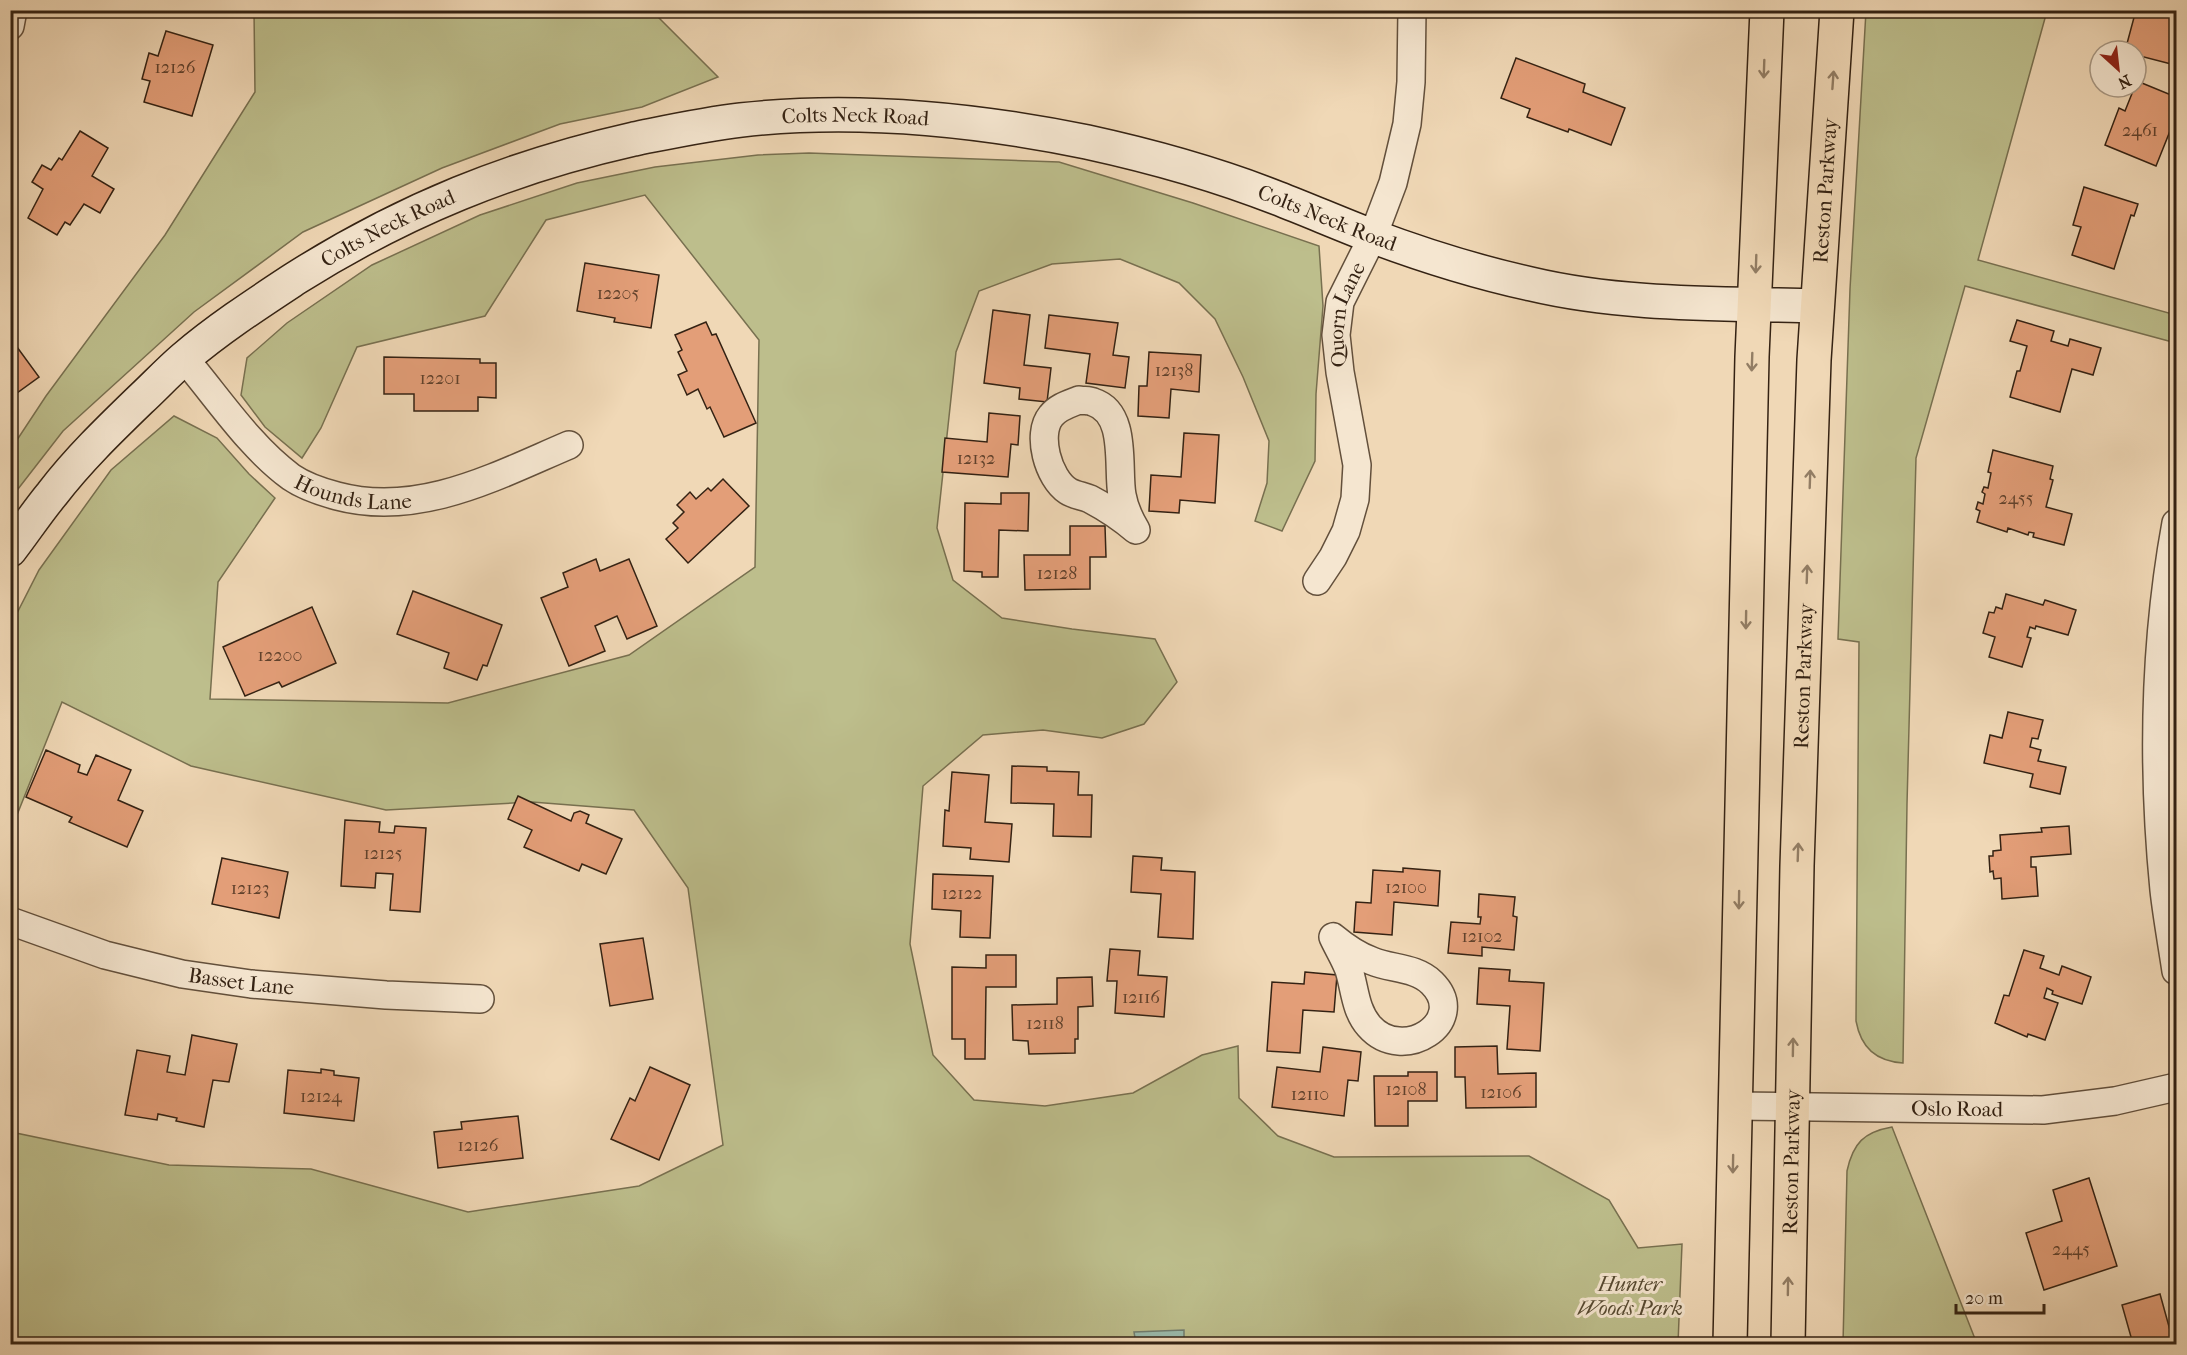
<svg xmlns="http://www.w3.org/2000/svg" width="2187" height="1355" font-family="'IM FELL French Canon',serif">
	<rect width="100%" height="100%" fill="#f0d8b6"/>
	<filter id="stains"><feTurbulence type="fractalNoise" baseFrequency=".00333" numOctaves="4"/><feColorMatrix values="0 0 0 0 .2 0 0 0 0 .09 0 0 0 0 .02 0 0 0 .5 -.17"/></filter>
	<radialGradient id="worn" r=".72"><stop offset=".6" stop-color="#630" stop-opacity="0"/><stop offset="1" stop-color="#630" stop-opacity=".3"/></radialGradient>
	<!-- green -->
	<g fill="#bdbe8c" stroke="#787050" stroke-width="1.5">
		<polygon points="254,11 652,11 718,77 642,107 560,124 442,168 303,232 194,312 63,431 11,498 11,449 46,396 165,235 255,92"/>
		<path d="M 1866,11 L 2047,11 L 1978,260 L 2176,315 L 2176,343 L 1965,286 L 1916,458 L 1907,804 L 1903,1063 C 1876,1061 1861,1048 1856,1021 L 1859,642 L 1838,639 L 1850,289 Z"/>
		<polygon points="809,153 1059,162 1193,203 1319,246 1323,306 1316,394 1315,461 1282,531 1255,521 1267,483 1269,441 1243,377 1215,319 1179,283 1120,259 1052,264 979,291 956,352 937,528 953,580 1002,618 1072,629 1155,639 1177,682 1144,724 1102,738 1043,730 983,735 923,786 910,944 933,1055 974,1100 1045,1106 1133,1093 1202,1055 1238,1046 1239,1098 1278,1136 1334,1157 1529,1156 1609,1200 1638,1248 1682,1244 1678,1344 11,1344 11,1132 169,1165 311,1169 468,1212 639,1186 723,1145 688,888 634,810 532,802 386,810 191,766 62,702 11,830 11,625 39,570 111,470 174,416 217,438 249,474 275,498 218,582 210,699 448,703 629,655 755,567 759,340 645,195 546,220 485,316 357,347 321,428 302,458 265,427 241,395 247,358 287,323 372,265 480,215 577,183 655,167 758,155"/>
		<path d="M 1892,1127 L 1977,1344 L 1843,1344 L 1847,1171 C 1853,1143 1864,1132 1892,1127 Z"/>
	</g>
	<!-- water -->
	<polygon fill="#9abaac" stroke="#717d6f" stroke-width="1.5" points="1184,1330 1184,1344 1128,1344 1135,1338 1134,1332"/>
	<!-- building -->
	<g fill="#e39e78" stroke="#342213" stroke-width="1.5">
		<polygon points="1236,10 1266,10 1238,17"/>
		<polygon points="2136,10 2176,10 2175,65 2136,55 2136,51 2125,51"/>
		<polygon points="166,31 213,45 192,116 144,102 150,81 142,79 149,53 158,56"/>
		<polygon points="1516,58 1585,84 1583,92 1625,108 1611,145 1569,129 1568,132 1527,117 1530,109 1501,98"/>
		<polygon points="2137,81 2176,97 2176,116 2156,166 2105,145 2119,108 2125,111"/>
		<polygon points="80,131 108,148 92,176 114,189 100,213 84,204 70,225 65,222 57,235 28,218 43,189 32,182 42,165 51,170 59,158 62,160"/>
		<polygon points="2084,187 2138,204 2134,216 2131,215 2114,269 2072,255 2081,227 2073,225"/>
		<polygon points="585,263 659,275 651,328 614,322 615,318 577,311"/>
		<polygon points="993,310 1030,315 1024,365 1051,368 1047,402 1019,399 1020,388 984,383"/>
		<polygon points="1049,315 1118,323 1113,355 1129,357 1125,388 1086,383 1090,354 1045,348"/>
		<polygon points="2017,320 2054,331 2051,341 2068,346 2070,339 2101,348 2093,375 2072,369 2060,412 2010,397 2017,371 2020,371 2027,346 2010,341"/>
		<polygon points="706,322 712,335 716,334 756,423 724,437 710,407 707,409 698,389 687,395 678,375 687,371 678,352 682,350 675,335"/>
		<polygon points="17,347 39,377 10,398 10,353"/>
		<polygon points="1149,352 1201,355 1199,392 1171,389 1169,418 1138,416 1139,386 1147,386"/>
		<polygon points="384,357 480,359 480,363 496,363 496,398 478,397 478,411 414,411 414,394 384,394"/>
		<polygon points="989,413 1020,416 1018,445 1011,444 1008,477 942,472 945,438 987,442"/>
		<polygon points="1184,433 1219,435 1215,503 1180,500 1179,513 1149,511 1151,475 1181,477"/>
		<polygon points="1993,450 2053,466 2050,479 2053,480 2046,507 2072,514 2064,545 2033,537 2034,533 2029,532 2028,535 2008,528 2007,532 1977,522 1980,511 1976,509 1978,502 1983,504 1985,494 1982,492 1984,487 1988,488 1991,473 1988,472"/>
		<polygon points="723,479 749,506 688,563 666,539 678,528 673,523 684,512 677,505 690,492 696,499 708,488 711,491"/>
		<polygon points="1001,493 1029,493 1028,531 999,530 998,577 982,577 982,572 964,571 965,503 1001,504"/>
		<polygon points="1070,526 1105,526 1106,557 1090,557 1090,589 1025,590 1024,555 1070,555"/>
		<polygon points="596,559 600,571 629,559 657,626 627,639 617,616 595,626 605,651 569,666 541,598 568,587 563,573"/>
		<polygon points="413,591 502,625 487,666 483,665 477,680 444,668 449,653 397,634"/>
		<polygon points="2006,594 2043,605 2045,600 2076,610 2068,635 2036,626 2035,629 2030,627 2027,637 2031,638 2022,667 1989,657 1995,637 1983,633 1989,612 1994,613 1996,607 2002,609"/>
		<polygon points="312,607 336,663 282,687 279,682 245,696 223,647"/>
		<polygon points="2008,712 2043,720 2038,739 2032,738 2030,747 2041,750 2038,761 2066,767 2060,794 2030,787 2033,774 1984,763 1990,735 2002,738"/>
		<polygon points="46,750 80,765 78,772 87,775 96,755 131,770 118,800 143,811 127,847 69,822 72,817 26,797"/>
		<polygon points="1012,766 1047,767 1047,771 1079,772 1078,795 1092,795 1091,837 1053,836 1054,804 1011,803"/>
		<polygon points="952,772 989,775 985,822 1012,824 1009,862 970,859 971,848 943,846 945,810 949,811"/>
		<polygon points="518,796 571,821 574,813 580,811 589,815 586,823 622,839 606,874 582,864 579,871 524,847 532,830 508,819"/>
		<polygon points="345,820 380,822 379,832 394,833 395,826 426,828 420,912 390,910 393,874 376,873 375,888 341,886"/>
		<polygon points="2069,826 2071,854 2031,857 2031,867 2036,867 2038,896 2002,899 2001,878 1994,879 1993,871 1990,872 1989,856 1993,856 1993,851 2001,850 2000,835 2042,832 2041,828"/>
		<polygon points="1133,856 1162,858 1161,870 1195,872 1193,939 1158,937 1161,894 1131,892"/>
		<polygon points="222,858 288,872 279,918 212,904"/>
		<polygon points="1403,868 1440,871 1438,906 1394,902 1392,935 1354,932 1356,902 1371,903 1373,870 1403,872"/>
		<polygon points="933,874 993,876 990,938 960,937 961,911 932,909"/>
		<polygon points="1479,894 1515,897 1513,916 1517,917 1514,950 1482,947 1482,956 1448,953 1451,922 1480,924 1481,917 1478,917"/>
		<polygon points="643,938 653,999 610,1006 600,944"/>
		<polygon points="1110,949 1140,951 1138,975 1167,977 1164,1017 1115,1013 1117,981 1107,981"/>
		<polygon points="2024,950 2044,956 2040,968 2059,975 2062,966 2091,977 2082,1004 2052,994 2053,991 2047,988 2044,998 2058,1003 2045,1040 2028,1034 2027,1037 1995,1023 2004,995 2009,996"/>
		<polygon points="986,955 1016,955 1016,987 986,987 985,1059 965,1059 965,1039 952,1039 952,967 986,968"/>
		<polygon points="1479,968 1510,970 1509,981 1544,983 1540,1051 1507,1049 1510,1006 1477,1004"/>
		<polygon points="1305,972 1337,975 1334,1012 1303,1010 1300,1053 1267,1051 1272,982 1304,984"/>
		<polygon points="1092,977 1093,1006 1078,1007 1078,1039 1075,1039 1075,1053 1029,1054 1028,1041 1013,1040 1012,1005 1057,1004 1057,978"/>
		<polygon points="192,1035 237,1044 229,1082 213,1080 204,1127 176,1121 177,1118 158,1114 157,1120 125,1115 137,1050 170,1056 167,1072 185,1075"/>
		<polygon points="1497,1046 1498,1074 1536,1073 1536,1107 1466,1108 1465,1077 1455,1077 1455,1047"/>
		<polygon points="1323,1047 1361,1052 1358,1081 1348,1080 1344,1116 1272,1107 1277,1067 1320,1072"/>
		<polygon points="650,1067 690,1085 659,1160 611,1139 630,1098 635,1101"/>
		<polygon points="321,1069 334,1071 334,1075 359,1078 354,1121 284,1113 288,1070 321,1073"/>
		<polygon points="1408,1072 1437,1072 1437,1101 1408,1101 1408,1126 1375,1126 1374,1076 1408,1076"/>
		<polygon points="518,1116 523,1158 438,1168 434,1132 462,1129 461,1122"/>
		<polygon points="2089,1178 2117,1266 2044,1290 2026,1233 2062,1221 2053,1190"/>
		<polygon points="2160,1294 2173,1341 2176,1340 2176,1344 2133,1344 2122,1305"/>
	</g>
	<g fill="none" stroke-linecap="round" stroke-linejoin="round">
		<!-- street casing -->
		<g stroke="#63503c" stroke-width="30">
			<g id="street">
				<polyline points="10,26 13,10"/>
				<path id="s1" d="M 184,358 C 218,398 249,446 291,477 C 304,486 322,492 337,496 C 419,518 496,476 569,445"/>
				<path d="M 1079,400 C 1084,401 1089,400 1093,402 C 1128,413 1117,468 1122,495 C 1124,507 1130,520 1136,530 C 1121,517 1107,508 1090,499 C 1083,496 1074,495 1068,491 C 1048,478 1036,434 1051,416 C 1058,407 1069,404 1079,400 Z"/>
				<path d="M 2176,523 C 2154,644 2152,768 2164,890 C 2167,917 2172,944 2176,971"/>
				<path id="s2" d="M 1317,581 L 1333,557 L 1346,531 L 1355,499 L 1357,465 L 1340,372 L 1336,335 L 1340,302 L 1373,236 L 1393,183 L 1407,124 L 1411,82 L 1412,10"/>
				<path id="s3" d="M 10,921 L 105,955 L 182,974 L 251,984 L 386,995 L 480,999"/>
				<path d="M 1333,937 C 1345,947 1356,955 1372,961 C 1391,969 1416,967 1432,983 C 1470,1021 1403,1065 1369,1026 C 1355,1010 1355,989 1349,970 C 1345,959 1338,948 1333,937 Z"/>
				<path id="s4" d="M 1735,1106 L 2043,1110 L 2115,1101 L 2176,1087"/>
			</g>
		</g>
		<!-- secondary casing -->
		<g stroke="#342213" stroke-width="36">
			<g id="secondary">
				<path id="s5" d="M 10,550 C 24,532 37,512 52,494 C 78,460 109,430 140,400 C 154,387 168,372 183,359 C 218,329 258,303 296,278 C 404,210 510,167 634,139 C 669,132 705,124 741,120 C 856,107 974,119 1087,142 C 1151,156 1216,174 1277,198 C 1308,210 1338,223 1369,235 C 1422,255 1476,272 1531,284 C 1624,306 1722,303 1817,306"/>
			</g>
		</g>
		<!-- primary casing -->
		<g stroke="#342213" stroke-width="36">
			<g id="primary">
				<polyline points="1730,1344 1752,357 1767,10"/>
				<path id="s6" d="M 1788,1344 L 1797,866 L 1814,360 L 1837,10"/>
			</g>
		</g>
		<!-- street -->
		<use href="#street" stroke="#f5e6d0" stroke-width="27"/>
		<!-- secondary -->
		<use href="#secondary" stroke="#f5e6d0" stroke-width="33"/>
		<!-- primary -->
		<use href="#primary" stroke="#f0d8b6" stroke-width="33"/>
	</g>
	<!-- one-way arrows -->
	<defs><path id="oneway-shaft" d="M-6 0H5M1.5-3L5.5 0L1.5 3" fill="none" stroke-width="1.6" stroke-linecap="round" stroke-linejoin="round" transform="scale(1.5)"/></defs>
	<g stroke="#927d64">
		<use href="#oneway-shaft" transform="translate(1764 69) rotate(92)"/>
		<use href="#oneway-shaft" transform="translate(1833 80) rotate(-86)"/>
		<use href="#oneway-shaft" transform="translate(1756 264) rotate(92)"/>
		<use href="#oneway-shaft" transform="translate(1752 362) rotate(92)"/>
		<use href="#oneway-shaft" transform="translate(1810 479) rotate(-88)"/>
		<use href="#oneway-shaft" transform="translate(1807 574) rotate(-88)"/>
		<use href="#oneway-shaft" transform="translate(1746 620) rotate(91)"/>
		<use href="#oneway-shaft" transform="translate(1798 852) rotate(-88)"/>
		<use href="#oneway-shaft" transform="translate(1739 900) rotate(91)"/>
		<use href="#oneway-shaft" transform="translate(1793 1047) rotate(-89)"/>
		<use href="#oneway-shaft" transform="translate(1733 1164) rotate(91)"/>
		<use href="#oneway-shaft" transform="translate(1788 1286) rotate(-89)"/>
	</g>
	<g text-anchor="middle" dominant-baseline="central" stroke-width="6" stroke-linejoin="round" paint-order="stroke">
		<!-- number labels -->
		<g font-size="18" fill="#60412c">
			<text x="175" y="67">12126</text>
			<text x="2140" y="130">2461</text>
			<text x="618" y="293">12205</text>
			<text x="1174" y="370">12138</text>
			<text x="440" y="378">12201</text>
			<text x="976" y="458">12132</text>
			<text x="2016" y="498">2455</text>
			<text x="1057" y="573">12128</text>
			<text x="280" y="655">12200</text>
			<text x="383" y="853">12125</text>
			<text x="1406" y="887">12100</text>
			<text x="250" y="888">12123</text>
			<text x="962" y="893">12122</text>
			<text x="1482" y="936">12102</text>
			<text x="1141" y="997">12116</text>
			<text x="1045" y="1023">12118</text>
			<text x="1406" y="1089">12108</text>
			<text x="1501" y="1092">12106</text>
			<text x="1310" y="1094">12110</text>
			<text x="321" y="1096">12124</text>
			<text x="478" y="1145">12126</text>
			<text x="2071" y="1249">2445</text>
		</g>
		<!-- street labels -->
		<g font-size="21" fill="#342213" stroke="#f5e6d0">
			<text stroke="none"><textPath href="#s5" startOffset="988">Colts Neck Road</textPath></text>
			<text stroke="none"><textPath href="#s6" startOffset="1154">Reston Parkway</textPath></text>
			<text stroke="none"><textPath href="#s5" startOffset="1474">Colts Neck Road</textPath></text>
			<text stroke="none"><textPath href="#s5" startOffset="502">Colts Neck Road</textPath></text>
			<text stroke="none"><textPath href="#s2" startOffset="279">Quorn Lane</textPath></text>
			<text stroke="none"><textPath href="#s1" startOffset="226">Hounds Lane</textPath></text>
			<text stroke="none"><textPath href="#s6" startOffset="668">Reston Parkway</textPath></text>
			<text stroke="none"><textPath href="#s3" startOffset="240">Basset Lane</textPath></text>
			<text stroke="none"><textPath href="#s4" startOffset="222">Oslo Road</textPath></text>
			<text stroke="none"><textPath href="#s6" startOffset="182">Reston Parkway</textPath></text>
		</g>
		<!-- park labels -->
		<g font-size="21" font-style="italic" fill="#564931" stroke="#f5e6d0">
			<text x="1630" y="1284">Hunter<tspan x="1630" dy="24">Woods Park</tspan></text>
		</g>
	</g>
	<!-- margin -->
	<rect width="2187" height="1355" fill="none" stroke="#f0d8b6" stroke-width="36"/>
	<rect x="12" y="12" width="2163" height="1331" fill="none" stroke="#342213" stroke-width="3"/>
	<rect x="18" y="18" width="2151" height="1319" fill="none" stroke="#342213" stroke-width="1.5"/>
	<!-- north arrow -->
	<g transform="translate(2118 69) rotate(153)"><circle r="28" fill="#f5e6d0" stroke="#a89884" stroke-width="1.5"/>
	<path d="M0-4.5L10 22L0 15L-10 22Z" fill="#8f2418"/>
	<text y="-9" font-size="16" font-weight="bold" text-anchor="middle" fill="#342213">N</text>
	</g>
	<!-- scale -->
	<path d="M1956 1304v9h88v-9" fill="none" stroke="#342213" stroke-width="3"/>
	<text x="1965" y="1304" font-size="18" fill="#342213" stroke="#f5e6d0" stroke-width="4.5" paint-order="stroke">20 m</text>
	<rect width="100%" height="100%" filter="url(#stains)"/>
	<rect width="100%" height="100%" fill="url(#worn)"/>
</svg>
